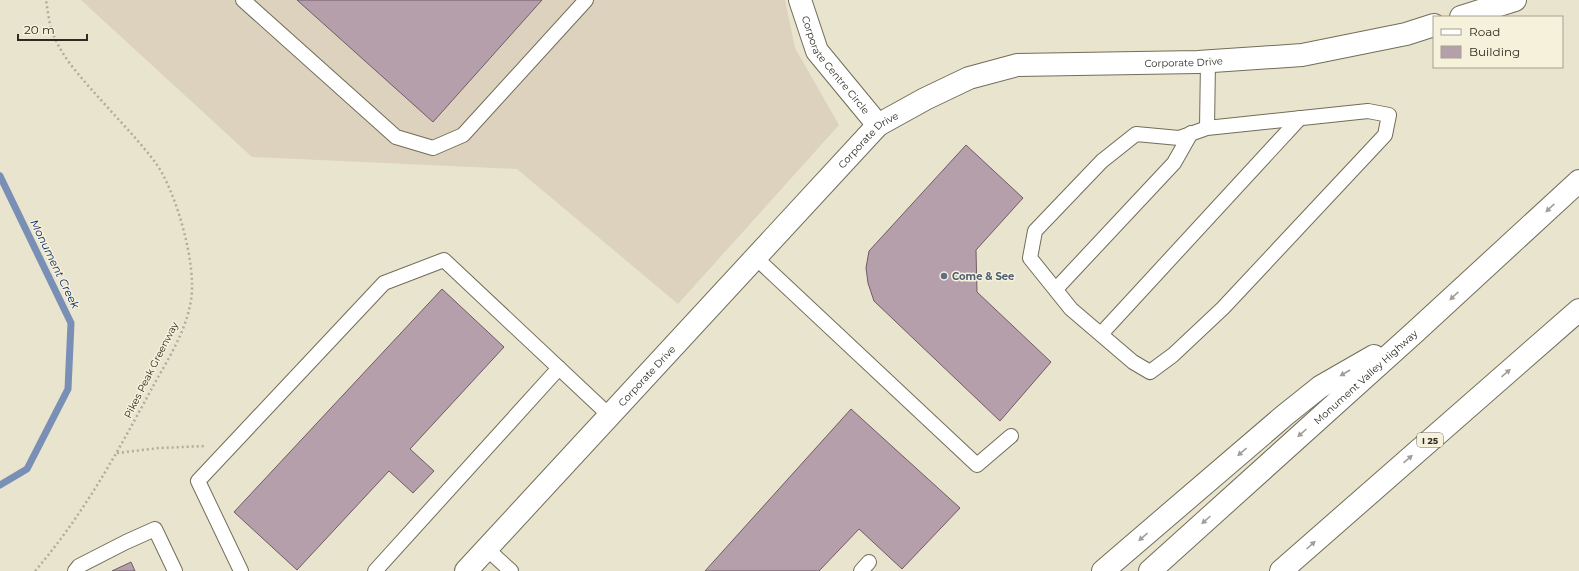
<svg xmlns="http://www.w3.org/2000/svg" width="1579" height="571" font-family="Montserrat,sans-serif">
	<rect width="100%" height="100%" fill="#e9e4cd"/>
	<!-- commercial -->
	<polygon fill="#dcd2be" points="81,0 785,0 795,48 839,125 678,304 517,169 252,157"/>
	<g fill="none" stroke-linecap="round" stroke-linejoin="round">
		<!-- stream -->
		<polyline stroke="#798fb6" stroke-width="7" points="0,176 71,323 68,389 27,469 0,485"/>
	</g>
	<!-- building -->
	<g fill="#b59fab" stroke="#705b66">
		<polygon points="297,0 542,0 433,122"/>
		<polygon points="966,145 1023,198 976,250 977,292 1051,362 1000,421 874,301 868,283 866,268 869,251"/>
		<polygon points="442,289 504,347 410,449 434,471 413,493 389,471 297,570 234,512"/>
		<polygon points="851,409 960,508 902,569 859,529 819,571 705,571"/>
		<polygon points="131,562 135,571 112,571"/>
	</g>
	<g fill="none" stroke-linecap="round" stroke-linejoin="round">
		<!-- service casing -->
		<g stroke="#726d59" stroke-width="16">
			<g id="service">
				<polyline points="243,0 396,137 433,148 463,135 586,0"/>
				<polyline points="1207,128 1368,111 1389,115 1385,135 1223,308 1173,355 1150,372 1133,362 1071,309 1030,258 1035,231 1102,161 1136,134 1179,138 1207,128 1208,61"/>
				<polyline points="756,258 977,465 1011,436"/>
				<polyline points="1056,289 1174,163 1191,133"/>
				<polyline points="1101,334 1300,118"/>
				<polyline points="487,549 511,571"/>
				<polyline points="75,571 79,566 126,542 155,529 175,571"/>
				<polyline points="241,571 198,481 384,283 444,260 610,416"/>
				<polyline points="375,571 559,368"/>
				<polyline points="861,571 869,562"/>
			</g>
		</g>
		<!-- minor casing -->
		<g stroke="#726d59" stroke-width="24">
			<g id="minor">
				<path id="s1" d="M 800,0 L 817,51 L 878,125"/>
			</g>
		</g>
		<!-- tertiary casing -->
		<g stroke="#726d59" stroke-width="24">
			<g id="tertiary">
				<polyline points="1461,17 1515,0"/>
				<path id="s2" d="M 466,571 L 878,125 L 925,99 L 969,78 L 1017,65 L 1198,62 L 1302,55 L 1406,34 L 1434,25"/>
			</g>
		</g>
		<!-- motorway casing -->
		<g stroke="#726d59" stroke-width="24">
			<g id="motorway">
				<polyline points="1103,571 1285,415 1320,387 1374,356"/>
				<path id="s3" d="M 1150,571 L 1415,332 L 1579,181"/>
				<polyline points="1281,571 1579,310"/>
			</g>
		</g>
		<!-- path -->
		<g stroke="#b0ac9a" stroke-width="2.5" stroke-dasharray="2 3" stroke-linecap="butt">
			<polyline points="117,453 159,448 206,446"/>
			<path d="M 35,571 C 83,515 116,455 151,390 C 166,362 186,333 191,300 C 197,265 176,190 155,162 C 136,137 112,113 92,90 C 77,73 62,56 54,36 C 49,25 48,12 46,0"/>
		</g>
		<!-- service -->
		<use href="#service" stroke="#fff" stroke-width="14"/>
		<!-- minor -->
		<use href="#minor" stroke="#fff" stroke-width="22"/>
		<!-- tertiary -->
		<use href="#tertiary" stroke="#fff" stroke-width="22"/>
		<!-- motorway -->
		<use href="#motorway" stroke="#fff" stroke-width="22"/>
	</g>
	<!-- one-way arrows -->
	<defs><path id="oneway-solid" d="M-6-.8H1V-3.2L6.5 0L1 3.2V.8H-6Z"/></defs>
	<g fill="#a09f9c">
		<use href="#oneway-solid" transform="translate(1550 208) rotate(137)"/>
		<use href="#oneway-solid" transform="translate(1454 296) rotate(137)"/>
		<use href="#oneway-solid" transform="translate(1345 373) rotate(150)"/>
		<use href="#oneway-solid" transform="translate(1506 373) rotate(-41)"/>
		<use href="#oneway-solid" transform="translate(1302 433) rotate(138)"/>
		<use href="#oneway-solid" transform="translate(1242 452) rotate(139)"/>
		<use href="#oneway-solid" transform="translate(1408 459) rotate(-41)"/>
		<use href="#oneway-solid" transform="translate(1206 520) rotate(138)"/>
		<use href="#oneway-solid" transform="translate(1143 537) rotate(139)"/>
		<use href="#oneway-solid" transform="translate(1311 545) rotate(-42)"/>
	</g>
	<!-- markers -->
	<circle fill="#5c6f8a" stroke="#f6f1da" stroke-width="1.5" cx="944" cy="276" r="4"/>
	<g text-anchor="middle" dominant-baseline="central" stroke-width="3" stroke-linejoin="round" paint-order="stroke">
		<!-- shield labels -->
		<rect fill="#f6f1da" stroke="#696659" stroke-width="1" x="1417" y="433" width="26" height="14" rx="3"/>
		<g font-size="9" font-weight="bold" fill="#2c2a22">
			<text x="1430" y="440">I 25</text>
		</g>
		<!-- street labels -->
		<g font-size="10" fill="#2c2a22" stroke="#f6f1da">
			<text stroke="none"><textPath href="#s2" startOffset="926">Corporate Drive</textPath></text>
			<text stroke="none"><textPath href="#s1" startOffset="75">Corporate Centre Circle</textPath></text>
			<text stroke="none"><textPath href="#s2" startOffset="590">Corporate Drive</textPath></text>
			<text transform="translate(151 370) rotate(-63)">Pikes Peak Greenway</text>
			<text stroke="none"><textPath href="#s2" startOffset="266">Corporate Drive</textPath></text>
			<text stroke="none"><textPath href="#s3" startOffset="290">Monument Valley Highway</textPath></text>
		</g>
		<!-- service labels -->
		<g font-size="10" font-weight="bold" fill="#4e5e75" stroke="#f6f1da" text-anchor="start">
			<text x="952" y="276">Come &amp; See</text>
		</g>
		<!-- water labels -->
		<g font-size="11" font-style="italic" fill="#09276a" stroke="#f6f1da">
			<text transform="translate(55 264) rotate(64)">Monument Creek</text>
		</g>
	</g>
	<!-- legend -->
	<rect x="1433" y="16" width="130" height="52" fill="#f6f1da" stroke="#a5a190"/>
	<rect x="1441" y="29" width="20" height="6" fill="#ffffff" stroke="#a5a190"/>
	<text x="1469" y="36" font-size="12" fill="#2c2a22">Road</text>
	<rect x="1441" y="46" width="20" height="12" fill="#b59fab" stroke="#a5a190"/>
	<text x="1469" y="56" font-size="12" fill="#2c2a22">Building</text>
	<!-- scale -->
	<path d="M18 34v6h69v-6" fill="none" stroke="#2c2a22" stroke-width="2"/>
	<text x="24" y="34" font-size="12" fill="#2c2a22" stroke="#f6f1da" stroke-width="3" paint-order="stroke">20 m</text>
</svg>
